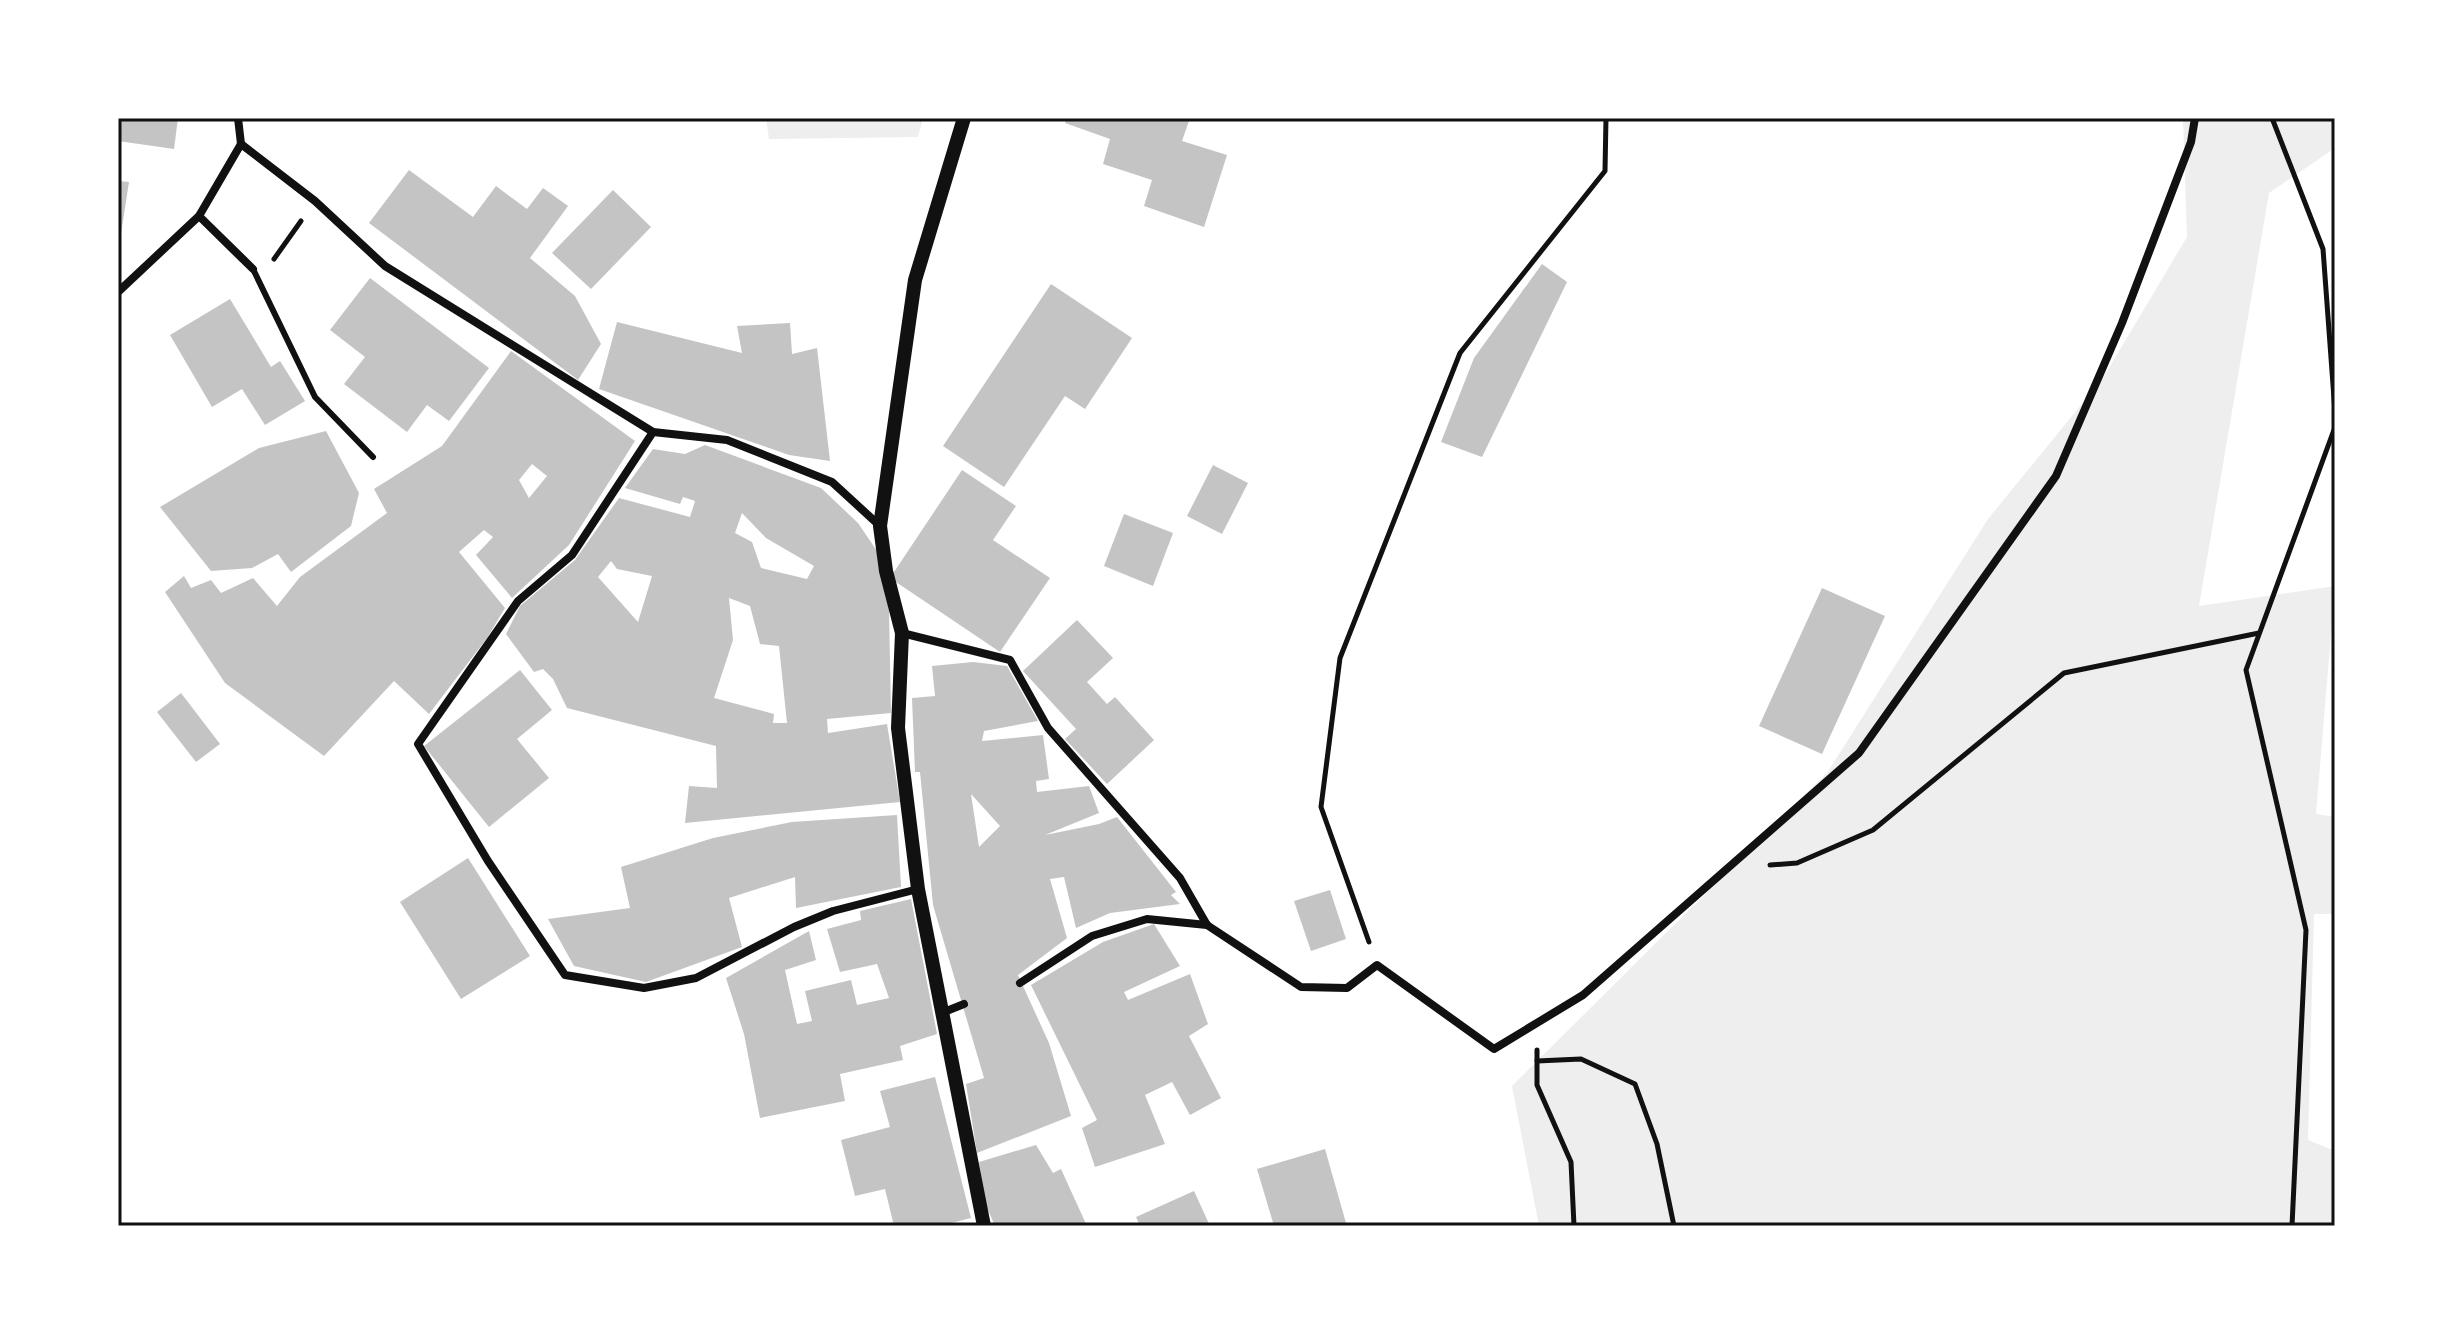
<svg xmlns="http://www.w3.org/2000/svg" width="2453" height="1344" font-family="Bitter,serif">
	<rect width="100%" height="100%" fill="#fff"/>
	<!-- green -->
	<g fill="#eee">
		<polygon points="766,118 923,118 918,137 769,139"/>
		<polygon points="2183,118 2335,118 2335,148 2269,193 2199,606 2335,586 2316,814 2335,817 2335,914 2314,914 2308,1140 2335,1151 2335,1226 1539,1226 1512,1086 1827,773 1988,519 2103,378 2187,237"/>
	</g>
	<!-- building -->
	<g fill="#c4c4c4" fill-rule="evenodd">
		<polygon points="118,118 178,118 174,149 118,141"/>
		<polygon points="1067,118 1190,118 1182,141 1227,155 1204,227 1144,206 1152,180 1103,164 1110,139 1065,123"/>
		<polygon points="409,170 473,217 496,186 527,209 543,188 568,206 530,258 575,296 601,344 578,380 369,223"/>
		<polygon points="118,181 129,182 120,240 118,240"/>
		<polygon points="613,190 651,227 591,289 552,253"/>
		<polygon points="1542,264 1567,282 1482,457 1441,442 1474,358"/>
		<polygon points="370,278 489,368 449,421 427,405 407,432 344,384 365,357 330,330"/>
		<polygon points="1051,284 1132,338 1085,409 1065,396 1004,487 943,446"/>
		<polygon points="230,299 271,367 280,361 305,401 265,425 242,389 212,407 170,335"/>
		<polygon points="617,322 742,353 737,326 790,323 792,354 817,348 830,461 789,455 599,389"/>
		<path d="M 511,351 L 635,441 L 569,545 L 512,598 L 476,555 L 493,537 L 484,530 L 459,552 L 505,608 L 487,638 L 429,714 L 394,681 L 324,756 L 225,683 L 165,592 L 184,576 L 191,588 L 211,580 L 221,593 L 253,578 L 277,606 L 300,577 L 387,513 L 374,489 L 442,446 ZM 532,464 L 547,476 L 529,498 L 519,480 Z"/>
		<polygon points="326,431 359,493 351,526 291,572 278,554 252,568 211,571 160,507 259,448"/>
		<path d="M 705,445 L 821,488 L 858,523 L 881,557 L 889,610 L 891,713 L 827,719 L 828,733 L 887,724 L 900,802 L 685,823 L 689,786 L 717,788 L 716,746 L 567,708 L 553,679 L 543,669 L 534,672 L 506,634 L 520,606 L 575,560 L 619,498 L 690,517 L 695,501 L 683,497 L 680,504 L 625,488 L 653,449 L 685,454 ZM 742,513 L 766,538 L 814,566 L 807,579 L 761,568 L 752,542 L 735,533 ZM 611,561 L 617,569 L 652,576 L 638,622 L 598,577 ZM 729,598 L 750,606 L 760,644 L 779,646 L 787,723 L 773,723 L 774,714 L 714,698 L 733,640 Z"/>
		<polygon points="1213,465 1248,483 1222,534 1187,516"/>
		<polygon points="962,470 1016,506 993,540 1050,578 1000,652 890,578"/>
		<polygon points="1124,514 1173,533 1153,586 1104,566"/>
		<polygon points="1822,588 1885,616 1822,754 1759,726"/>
		<polygon points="1077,620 1113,658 1087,682 1107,704 1115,697 1154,740 1107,784 1065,739 1076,729 1023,671"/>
		<path d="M 973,662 L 1007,666 L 1038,721 L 984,731 L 982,741 L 1043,735 L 1049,779 L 1036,781 L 1037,792 L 1089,786 L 1099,813 L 1045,835 L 1099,824 L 1117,817 L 1176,892 L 1171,895 L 1180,904 L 1110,913 L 1076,928 L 1064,877 L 1050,879 L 1067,938 L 1018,975 L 1049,1043 L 1071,1116 L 977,1153 L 966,1084 L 984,1078 L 933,905 L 920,772 L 915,772 L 912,698 L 935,696 L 932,666 ZM 971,794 L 1000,826 L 979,847 Z"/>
		<polygon points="520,670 552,710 517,739 549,778 489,827 424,746"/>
		<polygon points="181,693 220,744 196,762 157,712"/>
		<polygon points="897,815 901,887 796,908 795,877 729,898 742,947 646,982 574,966 548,919 630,908 621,867 713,838 792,822"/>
		<polygon points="468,858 530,956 461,999 400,902"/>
		<polygon points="1330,890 1346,939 1311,951 1294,901"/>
		<polygon points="911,899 937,1034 900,1046 903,1060 840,1074 845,1101 760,1118 744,1034 726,978 809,931 816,960 785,970 797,1024 812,1021 805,991 851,980 857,1005 889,998 877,964 840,972 827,929 861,920 860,911"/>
		<polygon points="1154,924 1180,966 1124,992 1128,1000 1190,974 1208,1024 1189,1036 1221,1098 1190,1115 1172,1082 1145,1095 1165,1144 1095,1167 1082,1128 1097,1120 1031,985 1103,942"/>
		<polygon points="935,1077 971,1218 940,1226 894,1226 885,1189 855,1196 841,1140 890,1127 880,1091"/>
		<polygon points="1036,1145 1053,1173 1061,1169 1087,1226 995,1226 985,1203 979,1162"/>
		<polygon points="1325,1149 1346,1223 1274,1226 1257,1169"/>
		<polygon points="1194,1191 1210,1226 1140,1226 1136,1217"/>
	</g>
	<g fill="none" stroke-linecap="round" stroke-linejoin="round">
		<!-- path -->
		<g stroke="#111" stroke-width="5">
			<polyline points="2272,118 2323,249 2335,412"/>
			<polyline points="274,259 301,221"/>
			<polyline points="1770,865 1797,863 1873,830 2064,673 2259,633"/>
			<polyline points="1369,942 1321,807 1340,658 1460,353 1605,171 1606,118"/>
			<polyline points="1537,1050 1537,1085 1571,1162 1574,1226"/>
			<polyline points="1537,1061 1581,1059 1635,1084 1657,1144 1674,1226"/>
			<polyline points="2292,1226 2306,930 2246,670 2335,427"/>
		</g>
		<!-- service -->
		<polyline stroke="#111" stroke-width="6" points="253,269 315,397 373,457"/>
		<!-- minor -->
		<g stroke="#111" stroke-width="8">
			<polyline points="241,144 315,201 385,266 653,432 727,440 832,482 880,526"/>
			<polyline points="199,216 253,269"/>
			<polyline points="118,292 199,216 241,144 238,118"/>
			<polyline points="653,432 572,555 518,601 418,744 488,861 565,975 644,988 696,978 794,927 833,911 918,889"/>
			<polyline points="902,633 1010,660 1048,728 1180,878 1207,925 1301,987 1347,988 1377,965 1494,1049 1583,995 1859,753 2056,476 2122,323 2191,142 2195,118"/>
			<polyline points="1020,983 1092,936 1147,919 1207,925"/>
			<polyline points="944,1012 964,1004"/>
		</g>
		<!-- tertiary -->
		<polyline stroke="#111" stroke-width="14" points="964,118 915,280 880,526 886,571 902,633 898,728 918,889 984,1226"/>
	</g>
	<!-- border -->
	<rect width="2453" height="1344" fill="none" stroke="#ffffff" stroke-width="240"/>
	<rect x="120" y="120" width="2213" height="1104" fill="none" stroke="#111" stroke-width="3"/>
</svg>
